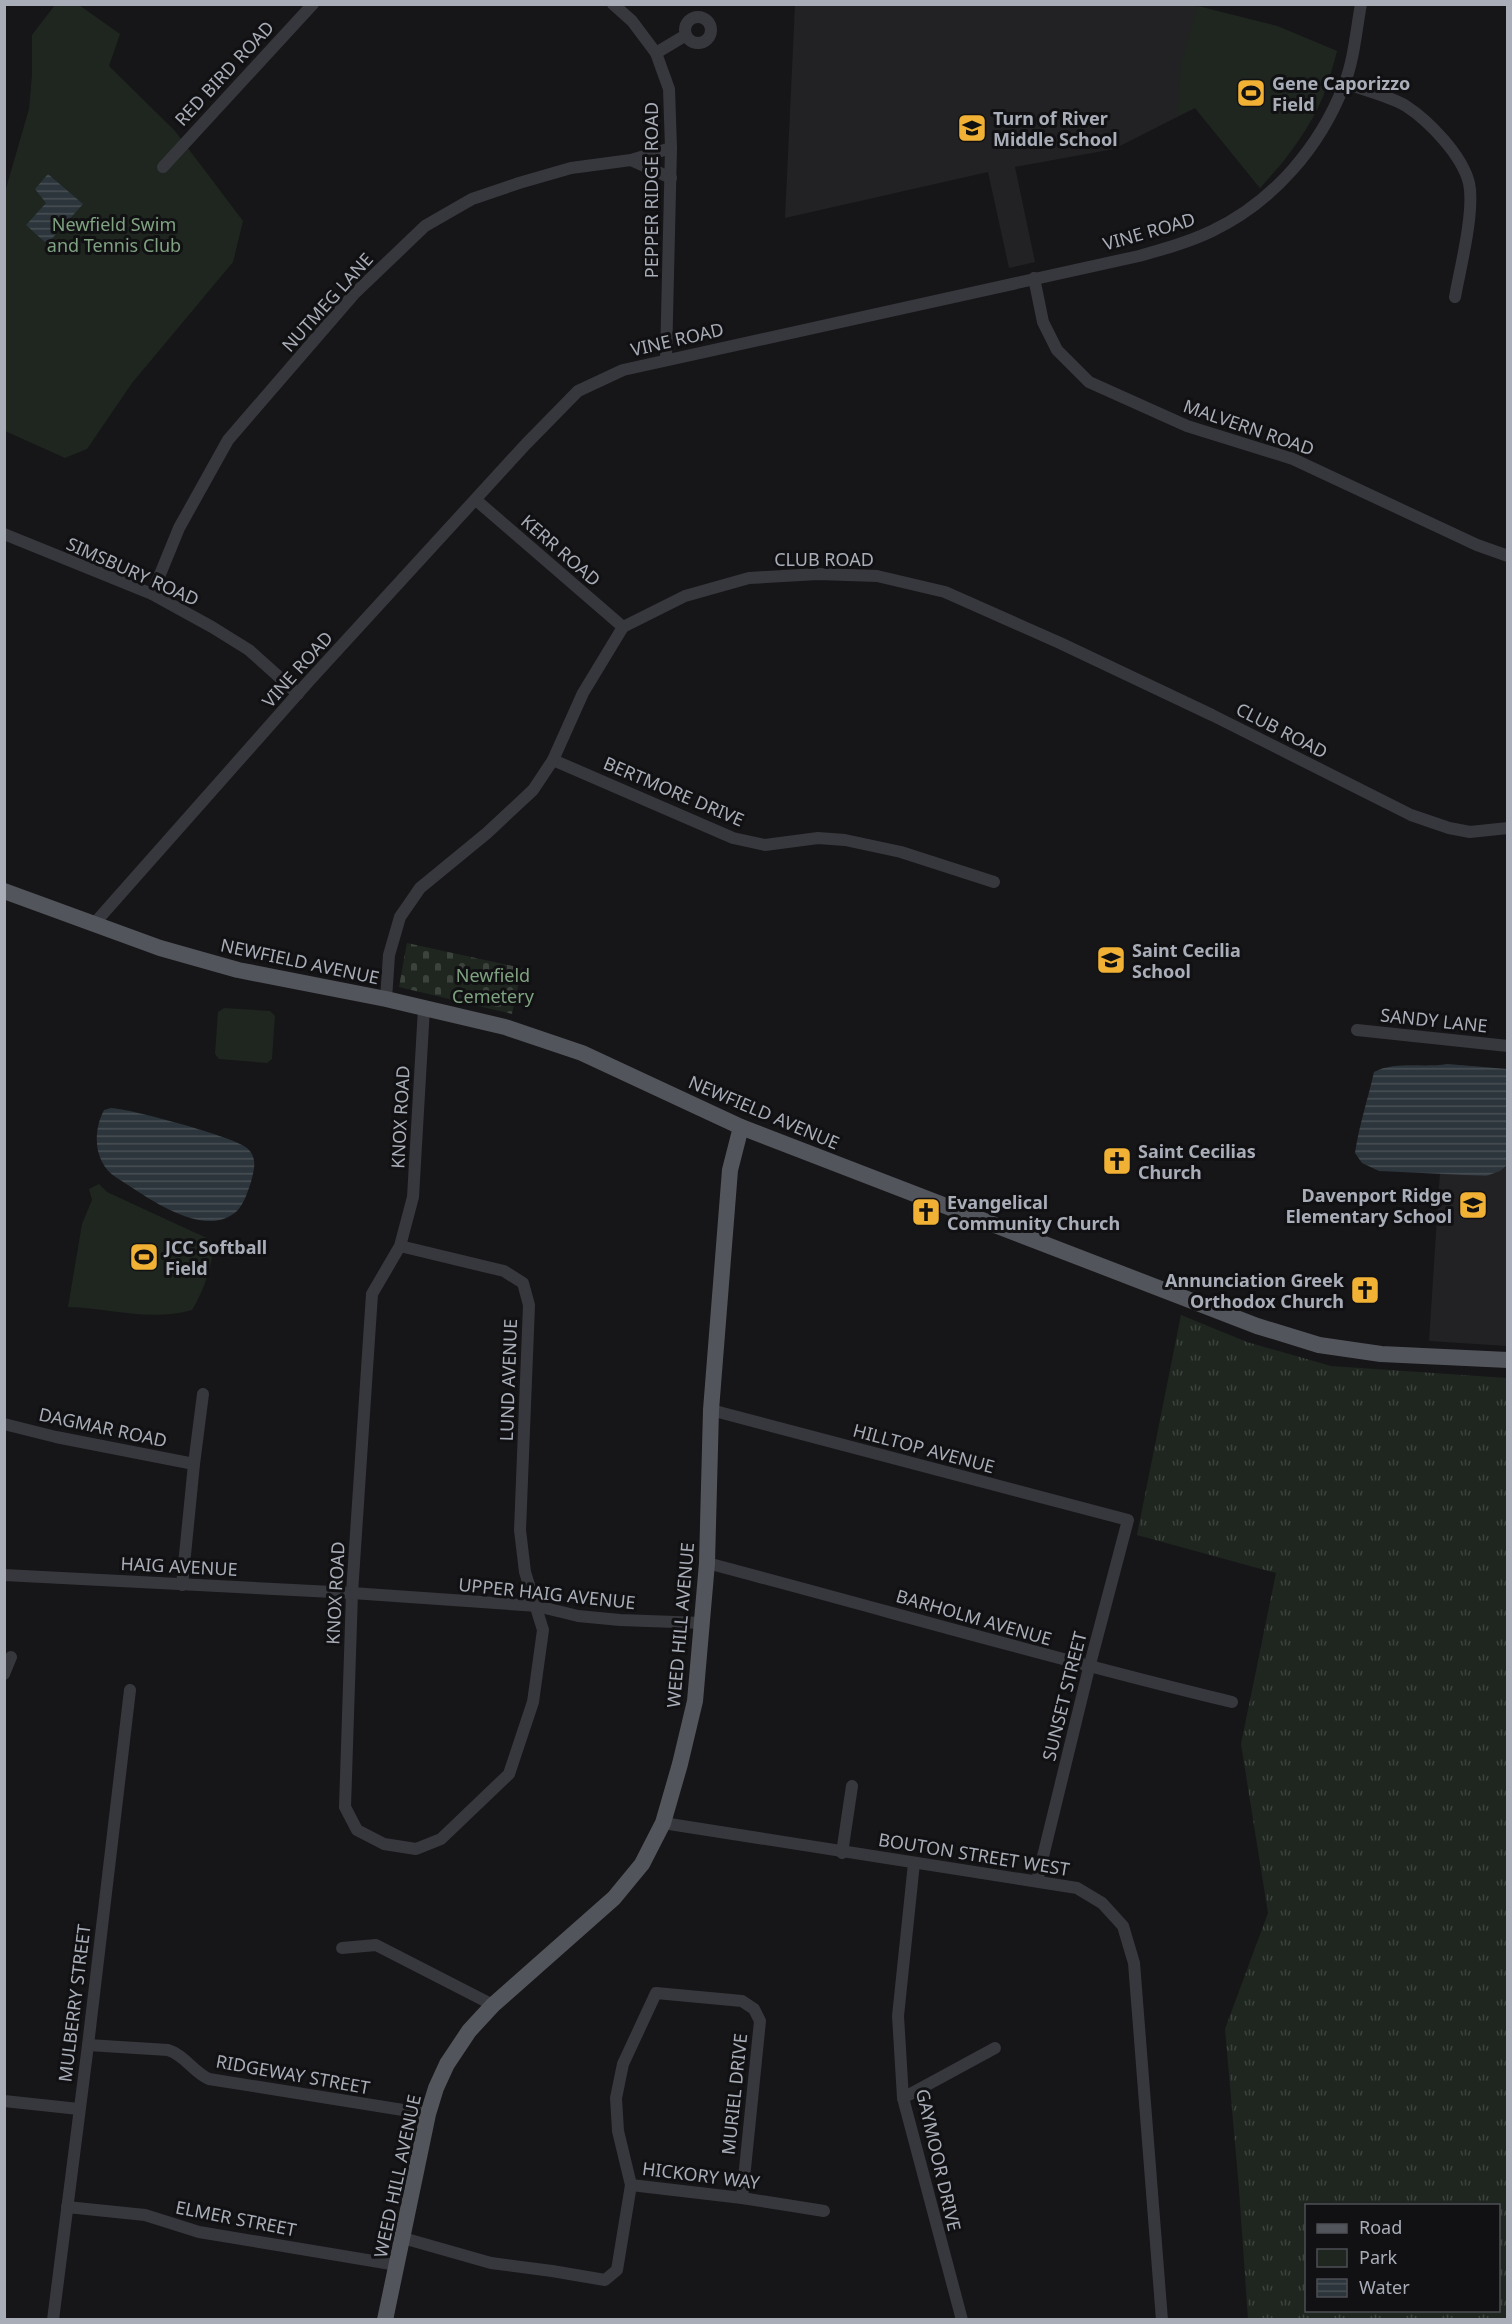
<svg xmlns="http://www.w3.org/2000/svg" width="1512" height="2324" font-family="'Noto Sans',sans-serif">
	<defs>
		<pattern id="grass-tufts" width="24" height="20" patternUnits="userSpaceOnUse" patternTransform="scale(1.5)"><rect width="24" height="20" fill="#1e261f"/><path d="M3 7l-1-3M5 7V3M7 7l1-3M15 17l-1-3M17 17v-4M19 17l1-3" fill="none" stroke="#3c433d"/></pattern>
		<pattern id="cemetery-stones" width="16" height="16" patternUnits="userSpaceOnUse" patternTransform="scale(1.5)"><rect width="16" height="16" fill="#1e261f"/><path d="M2 7V4a2 2 0 0 1 4 0v3zM10 15v-3a2 2 0 0 1 4 0v3z" fill="#3c433d"/></pattern>
		<pattern id="water-rules" width="6" height="5" patternUnits="userSpaceOnUse" patternTransform="scale(1.5)"><rect width="6" height="5" fill="#2c353b"/><path d="M0 2.5h6" fill="none" stroke="#485055"/></pattern>
	</defs>
	<rect width="100%" height="100%" fill="#161618"/>
	<!-- built -->
	<g fill="#222225">
		<polygon points="795,5 1191,5 1277,26 1337,51 1323,97 1299,140 1283,162 1260,188 1195,108 1114,149 1015,167 1035,262 1009,268 988,172 785,218"/>
		<polygon points="1447,1064 1507,1069 1507,1346 1429,1341"/>
	</g>
	<!-- grass -->
	<path fill="url(#grass-tufts)" fill-rule="evenodd" d="M 1181,1315 L 1247,1342 L 1331,1366 L 1507,1378 L 1507,2319 L 1248,2319 L 1239,2189 L 1225,2029 L 1268,1913 L 1241,1744 L 1276,1573 L 1137,1535 ZM 1306,2206 L 1498,2206 L 1498,2310 L 1306,2310 Z"/>
	<!-- cemetery -->
	<polygon fill="url(#cemetery-stones)" points="407,943 522,968 512,1014 399,987"/>
	<!-- green -->
	<g fill="#1e261f">
		<polygon points="55,5 79,5 120,34 109,66 175,131 243,221 233,262 132,383 87,449 65,458 5,431 5,192 29,109 32,75 32,35"/>
		<path d="M 1198,6 L 1277,26 L 1337,51 C 1333,66 1329,81 1323,96 C 1310,130 1284,161 1260,188 L 1195,108 L 1178,116 L 1181,64 Z"/>
		<polygon points="224,1008 270,1011 275,1016 272,1059 267,1063 219,1059 215,1054 218,1012"/>
		<path d="M 99,1184 L 107,1192 L 211,1240 C 217,1258 202,1294 192,1310 C 151,1322 109,1308 68,1307 L 82,1224 L 92,1200 L 89,1189 Z"/>
	</g>
	<!-- water -->
	<g fill="url(#water-rules)">
		<polygon points="48,174 83,204 47,244 26,225 46,203 35,189"/>
		<path d="M 1447,1064 L 1507,1069 L 1507,1165 L 1500,1171 L 1486,1176 L 1379,1171 L 1362,1163 L 1355,1153 C 1359,1125 1368,1099 1374,1072 C 1395,1061 1424,1068 1447,1064 Z"/>
		<path d="M 111,1108 C 131,1109 235,1137 247,1148 C 258,1158 254,1170 251,1182 C 248,1191 244,1204 237,1211 C 204,1241 146,1196 117,1178 C 94,1164 92,1133 104,1110 Z"/>
	</g>
	<g fill="none" stroke-linecap="round" stroke-linejoin="round">
		<!-- minor -->
		<g stroke="#37383d" stroke-width="12">
			<polyline points="613,4 632,21 656,53 669,89 671,148 666,359"/>
			<circle cx="698" cy="30" r="13"/>
			<polyline points="656,53 686,35"/>
			<path d="M 1345,83 C 1363,90 1390,96 1406,106 C 1429,121 1462,155 1469,183 C 1475,211 1460,269 1455,297"/>
			<polyline points="631,160 671,178"/>
			<polyline points="163,167 313,4"/>
			<polyline points="1034,278 1043,322 1057,350 1089,382 1187,426 1293,459 1477,545 1508,556"/>
			<polyline points="476,500 623,627"/>
			<polyline points="4,534 152,594 212,627 249,650 298,694"/>
			<polyline points="152,594 179,528 228,440 354,294 425,226 472,199 519,183 571,168 631,160 671,148"/>
			<polyline points="553,760 733,838 765,845 818,838 845,840 901,852 994,882"/>
			<path d="M 93,925 L 309,681 L 526,444 L 578,391 L 623,370 L 1139,256 C 1164,249 1189,242 1212,231 C 1273,202 1320,147 1344,85 C 1354,60 1356,31 1361,4"/>
			<polyline points="386,999 389,955 400,917 420,888 487,833 533,790 553,760 583,693 623,627 685,596 749,578 818,574 877,576 945,592 1060,643 1212,715 1411,815 1449,828 1470,832 1508,828"/>
			<polyline points="1357,1030 1508,1046"/>
			<polyline points="400,1246 504,1271 523,1283 529,1305 520,1530 525,1572 543,1630 533,1702 509,1774 441,1839 416,1849 384,1844 357,1830 345,1807 352,1593 372,1294 400,1246 413,1197 424,1008"/>
			<polyline points="711,1410 1128,1520 1089,1668 1037,1881"/>
			<polyline points="4,1424 56,1437 194,1464"/>
			<path d="M 707,1563 C 882,1609 1056,1660 1232,1702"/>
			<polyline points="4,1575 352,1593 537,1606 578,1616 620,1620 703,1623"/>
			<polyline points="182,1585 194,1464 203,1394"/>
			<polyline points="4,1674 11,1657"/>
			<polyline points="663,1823 1077,1888 1102,1903 1123,1926 1134,1963 1162,2320"/>
			<polyline points="842,1853 852,1786"/>
			<polyline points="914,1863 898,2016 903,2098 962,2320"/>
			<polyline points="342,1948 376,1945 493,2005"/>
			<path d="M 88,2045 L 168,2050 C 185,2055 193,2072 209,2079 L 428,2114"/>
			<polyline points="903,2098 995,2048"/>
			<polyline points="4,2101 79,2109"/>
			<polyline points="631,2185 742,2198 824,2211"/>
			<polyline points="67,2207 145,2215 199,2232 397,2265"/>
			<polyline points="403,2238 491,2263 552,2271 605,2280 617,2270 631,2185 618,2131 616,2098 623,2064 656,1993 742,2001 754,2009 760,2021 742,2198"/>
			<polyline points="53,2320 88,2045 130,1690"/>
		</g>
		<!-- major -->
		<g stroke="#53555c" stroke-width="16">
			<polyline points="4,891 160,948 238,970 386,999 505,1027 582,1053 741,1127 1257,1326 1319,1345 1381,1354 1508,1360"/>
			<polyline points="385,2320 428,2114 436,2088 447,2064 469,2031 493,2005 614,1898 642,1864 663,1823 680,1764 695,1701 707,1563 711,1410 730,1170 741,1127"/>
		</g>
	</g>
	<!-- icons -->
	<defs>
		<g id="stadium-square" transform="scale(1.5)"><rect x="-9" y="-9" width="18" height="18" rx="4" fill="#f0b135" stroke="#111113"/><path d="M0-5a6.5 5 0 1 0 0 10a6.5 5 0 1 0 0-10ZM-3.5-1.8h7v3.6h-7Z" fill="#111"/></g>
		<g id="school-square" transform="scale(1.5)"><rect x="-9" y="-9" width="18" height="18" rx="4" fill="#f0b135" stroke="#111113"/><path d="M0-5L7-2L0 1L-7-2ZM-4 1L0 2.5L4 1V4Q0 6-4 4Z" fill="#111"/></g>
		<g id="church-square" transform="scale(1.5)"><rect x="-9" y="-9" width="18" height="18" rx="4" fill="#f0b135" stroke="#111113"/><path d="M-1.2-6h2.4v3.5h3.3v2.4h-3.3V6h-2.4V-.1h-3.3v-2.4h3.3Z" fill="#111"/></g>
	</defs>
	<g fill-rule="evenodd">
		<use href="#stadium-square" x="1251" y="93"/>
		<use href="#school-square" x="972" y="128"/>
		<use href="#school-square" x="1111" y="960"/>
		<use href="#church-square" x="1117" y="1161"/>
		<use href="#school-square" x="1473" y="1205"/>
		<use href="#church-square" x="926" y="1212"/>
		<use href="#stadium-square" x="144" y="1257"/>
		<use href="#church-square" x="1365" y="1290"/>
	</g>
	<g text-anchor="middle" dominant-baseline="central" stroke-width="6" stroke-linejoin="round" paint-order="stroke">
		<!-- street labels -->
		<g font-size="18" fill="#a8adb8" stroke="#111113">
			<text transform="translate(224 73) rotate(-47)">RED BIRD ROAD</text>
			<text transform="translate(651 190) rotate(-90)">PEPPER RIDGE ROAD</text>
			<text transform="translate(1149 231) rotate(-16)">VINE ROAD</text>
			<text transform="translate(327 302) rotate(-48)">NUTMEG LANE</text>
			<text transform="translate(677 339) rotate(-13)">VINE ROAD</text>
			<text transform="translate(1249 427) rotate(19)">MALVERN ROAD</text>
			<text transform="translate(561 550) rotate(41)">KERR ROAD</text>
			<text x="824" y="559">CLUB ROAD</text>
			<text transform="translate(133 571) rotate(24)">SIMSBURY ROAD</text>
			<text transform="translate(297 669) rotate(-48)">VINE ROAD</text>
			<text transform="translate(1282 730) rotate(27)">CLUB ROAD</text>
			<text transform="translate(674 791) rotate(23)">BERTMORE DRIVE</text>
			<text transform="translate(300 961) rotate(12)">NEWFIELD AVENUE</text>
			<text transform="translate(1434 1020) rotate(6)">SANDY LANE</text>
			<text transform="translate(764 1112) rotate(23)">NEWFIELD AVENUE</text>
			<text transform="translate(400 1117) rotate(-87)">KNOX ROAD</text>
			<text transform="translate(508 1380) rotate(-88)">LUND AVENUE</text>
			<text transform="translate(103 1427) rotate(12)">DAGMAR ROAD</text>
			<text transform="translate(924 1448) rotate(15)">HILLTOP AVENUE</text>
			<text transform="translate(179 1566) rotate(3)">HAIG AVENUE</text>
			<text transform="translate(335 1593) rotate(-87)">KNOX ROAD</text>
			<text transform="translate(547 1593) rotate(6)">UPPER HAIG AVENUE</text>
			<text transform="translate(974 1617) rotate(16)">BARHOLM AVENUE</text>
			<text transform="translate(680 1625) rotate(-85)">WEED HILL AVENUE</text>
			<text transform="translate(1064 1696) rotate(-76)">SUNSET STREET</text>
			<text transform="translate(974 1854) rotate(9)">BOUTON STREET WEST</text>
			<text transform="translate(74 2003) rotate(-83)">MULBERRY STREET</text>
			<text transform="translate(293 2074) rotate(10)">RIDGEWAY STREET</text>
			<text transform="translate(734 2094) rotate(-84)">MURIEL DRIVE</text>
			<text transform="translate(939 2160) rotate(77)">GAYMOOR DRIVE</text>
			<text transform="translate(701 2175) rotate(7)">HICKORY WAY</text>
			<text transform="translate(397 2176) rotate(-78)">WEED HILL AVENUE</text>
			<text transform="translate(236 2218) rotate(11)">ELMER STREET</text>
		</g>
		<!-- poi labels -->
		<g font-size="18" font-weight="bold" fill="#a8adb8" stroke="#111113" text-anchor="start">
			<text x="1272" y="83">Gene Caporizzo<tspan x="1272" dy="21">Field</tspan></text>
			<text x="993" y="118">Turn of River<tspan x="993" dy="21">Middle School</tspan></text>
			<text x="1132" y="950">Saint Cecilia<tspan x="1132" dy="21">School</tspan></text>
			<text x="1138" y="1151">Saint Cecilias<tspan x="1138" dy="21">Church</tspan></text>
			<text x="1452" y="1195" text-anchor="end">Davenport Ridge<tspan x="1452" dy="21">Elementary School</tspan></text>
			<text x="947" y="1202">Evangelical<tspan x="947" dy="21">Community Church</tspan></text>
			<text x="165" y="1247">JCC Softball<tspan x="165" dy="21">Field</tspan></text>
			<text x="1344" y="1280" text-anchor="end">Annunciation Greek<tspan x="1344" dy="21">Orthodox Church</tspan></text>
		</g>
		<!-- park labels -->
		<g font-size="18" fill="#7fa281" stroke="#111113">
			<text x="114" y="224">Newfield Swim<tspan x="114" dy="21">and Tennis Club</tspan></text>
			<text x="493" y="975">Newfield<tspan x="493" dy="21">Cemetery</tspan></text>
		</g>
	</g>
	<!-- border -->
	<rect width="1512" height="2324" fill="none" stroke="#a8adb8" stroke-width="12"/>
	<!-- legend -->
	<rect x="1305" y="2204" width="195" height="108" fill="#111113" stroke="#4d4f55" stroke-width="1.5"/>
	<rect x="1317" y="2224" width="30" height="9" fill="#53555c" stroke="#4d4f55" stroke-width="1.5"/>
	<text x="1359" y="2234" font-size="18" fill="#a8adb8">Road</text>
	<rect x="1317" y="2249" width="30" height="18" fill="#1e261f" stroke="#4d4f55" stroke-width="1.5"/>
	<text x="1359" y="2264" font-size="18" fill="#a8adb8">Park</text>
	<rect x="1317" y="2279" width="30" height="18" fill="url(#water-rules)" stroke="#4d4f55" stroke-width="1.5"/>
	<text x="1359" y="2294" font-size="18" fill="#a8adb8">Water</text>
</svg>
